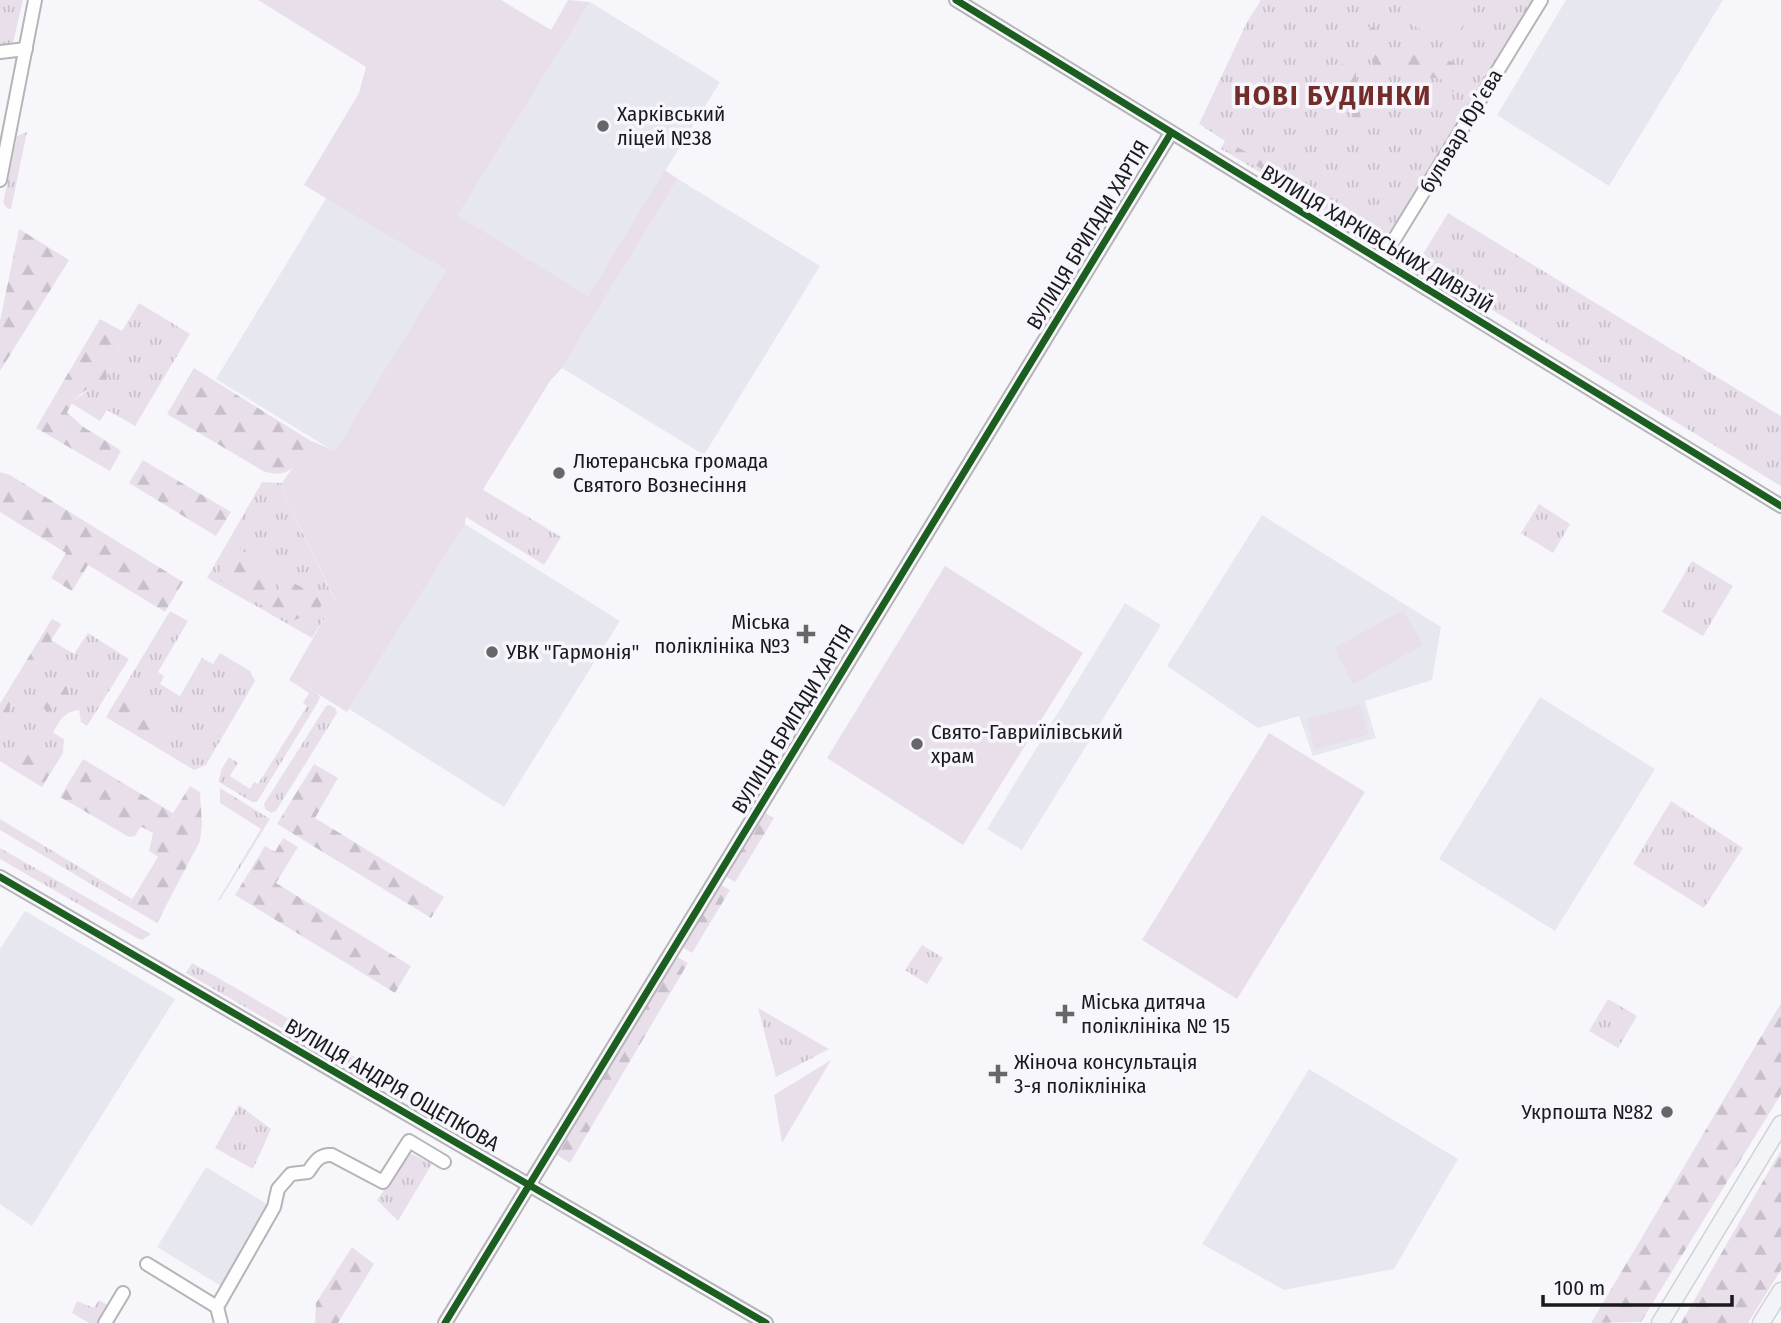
<svg xmlns="http://www.w3.org/2000/svg" width="1781" height="1323" font-family="'Fira Sans Condensed',sans-serif">
	<defs>
		<pattern id="grass-tufts" width="24" height="20" patternUnits="userSpaceOnUse" patternTransform="scale(1.75)"><rect width="24" height="20" fill="#e9dfeb"/><path d="M3 7l-1-3M5 7V3M7 7l1-3M15 17l-1-3M17 17v-4M19 17l1-3" fill="none" stroke="#c7bfc9"/></pattern>
		<pattern id="forest-firs" width="22" height="20" patternUnits="userSpaceOnUse" patternTransform="scale(1.75)"><rect width="22" height="20" fill="#e9dfeb"/><path d="M5 1l3.5 6h-7zM16 11l3.5 6h-7z" fill="#c7bfc9"/></pattern>
	</defs>
	<rect width="100%" height="100%" fill="#f7f7fb"/>
	<!-- built -->
	<g fill="#e7e7f0">
		<polygon points="1566,0 1723,0 1609,186 1497,115"/>
		<polygon points="590,2 720,82 588,296 458,215"/>
		<polygon points="678,179 820,266 704,455 562,368"/>
		<polygon points="327,197 446,270 335,452 216,379"/>
		<polygon points="1262,515 1441,627 1432,680 1365,701 1376,738 1313,756 1299,716 1258,728 1167,666"/>
		<polygon points="465,524 620,621 504,807 349,709"/>
		<polygon points="1125,603 1161,625 1022,850 987,829"/>
		<polygon points="1540,697 1655,769 1555,931 1439,859"/>
		<polygon points="25,911 175,999 32,1226 0,1204 0,949"/>
		<polygon points="1309,1069 1458,1159 1394,1269 1284,1290 1202,1244"/>
		<polygon points="206,1167 270,1206 221,1286 157,1247"/>
	</g>
	<!-- grass -->
	<g fill="url(#grass-tufts)">
		<polygon points="0,0 23,0 13,43 0,46"/>
		<polygon points="1261,0 1536,0 1437,162 1381,243 1373,237 1371,239 1221,149 1225,141 1199,124 1247,22"/>
		<polygon points="27,132 11,209 8,209 3,203 17,136"/>
		<polygon points="1448,213 1781,416 1781,486 1417,264"/>
		<polygon points="139,303 190,334 135,426 107,410 100,421 71,403 84,393 117,351 122,331"/>
		<polygon points="262,482 282,483 284,494 335,601 312,638 207,578"/>
		<polygon points="482,489 561,537 544,565 466,517"/>
		<polygon points="1539,504 1570,524 1553,553 1521,533"/>
		<polygon points="1692,561 1733,586 1703,636 1662,612"/>
		<polygon points="170,611 188,621 158,672 164,676 160,684 180,696 202,658 213,664 220,653 250,671 255,681 206,765 194,770 106,717"/>
		<path d="M 52,619 L 61,624 L 51,640 L 74,654 L 88,633 L 129,659 L 87,726 L 81,722 L 79,710 C 64,712 60,720 53,733 L 64,739 L 63,753 L 42,787 L 0,761 L 0,704 Z"/>
		<polygon points="299,682 318,694 320,697 318,702 257,802 252,802 219,782 221,770 229,757 238,763 230,776 250,789 254,782 258,784 307,706 303,703 309,693 297,685"/>
		<polygon points="330,705 336,709 337,713 276,811 271,813 265,809 264,804 326,706"/>
		<polygon points="220,788 270,819 220,900 218,900 261,829 220,803"/>
		<polygon points="1671,801 1743,848 1704,908 1633,864"/>
		<polygon points="0,819 132,899 128,906 0,830"/>
		<polygon points="0,848 142,929 151,934 142,940 137,938 0,859"/>
		<polygon points="922,945 943,958 927,984 905,970"/>
		<polygon points="192,963 489,1134 483,1144 186,973"/>
		<polygon points="1608,999 1637,1016 1618,1048 1589,1031"/>
		<polygon points="758,1008 829,1049 776,1077"/>
		<polygon points="239,1105 271,1129 253,1169 215,1148"/>
		<polygon points="410,1153 432,1164 398,1221 377,1200"/>
		<polygon points="99,1300 109,1306 98,1323 89,1323 72,1313 77,1301 94,1308"/>
	</g>
	<!-- forest -->
	<g fill="url(#forest-firs)">
		<path d="M 1369,27 L 1375,28 L 1377,33 L 1372,46 L 1374,52 L 1388,58 C 1409,36 1427,46 1448,60 C 1456,65 1464,69 1468,78 L 1456,93 L 1447,89 L 1441,79 L 1428,77 L 1415,69 L 1388,69 L 1381,77 L 1385,85 L 1388,105 L 1383,111 L 1376,110 L 1372,101 L 1373,65 L 1366,29 Z"/>
		<path d="M 1345,59 L 1352,60 L 1355,65 L 1361,120 L 1359,122 L 1353,119 C 1347,101 1348,82 1341,65 Z"/>
		<polygon points="1227,141 1350,213 1355,221 1351,224 1342,221 1243,157 1224,149"/>
		<polygon points="19,229 69,260 0,371 0,321"/>
		<path d="M 100,319 L 122,331 L 117,351 L 106,366 L 107,380 C 91,384 73,397 67,413 C 74,417 78,424 85,428 C 98,436 109,442 121,451 L 110,471 L 36,428 Z"/>
		<path d="M 194,368 L 311,441 C 299,462 291,481 263,471 L 167,414 Z"/>
		<polygon points="143,460 231,512 216,536 129,483"/>
		<polygon points="0,472 10,475 183,582 165,612 88,565 72,591 51,578 66,553 0,512"/>
		<polygon points="229,548 240,548 249,557 270,564 263,580 269,588 278,590 281,583 288,580 323,599 317,618 304,616 290,622 214,577 224,566"/>
		<polygon points="52,619 61,624 51,640 50,653 43,666 27,678 12,693 7,723 0,739 0,704"/>
		<polygon points="54,681 67,687 68,698 48,712 38,704 38,694"/>
		<polygon points="126,698 157,714 165,727 160,737 150,743 106,717 117,699"/>
		<polygon points="30,746 48,753 51,771 42,787 0,761 0,751 2,756 17,755"/>
		<polygon points="83,759 173,813 190,786 200,792 202,825 200,841 157,923 128,906 158,857 149,851 153,833 142,827 139,829 135,836 129,837 60,797"/>
		<polygon points="314,764 338,778 315,818 444,897 431,918 277,824"/>
		<polygon points="762,811 774,818 735,882 723,875"/>
		<polygon points="283,838 298,847 276,883 411,966 395,993 235,895 265,846 275,852"/>
		<polygon points="718,883 730,890 692,953 680,946"/>
		<polygon points="674,955 688,963 570,1163 557,1155"/>
		<polygon points="1781,1003 1781,1094 1641,1322 1591,1323"/>
		<polygon points="1781,1150 1781,1270 1748,1323 1681,1323"/>
		<polygon points="352,1247 374,1264 338,1323 315,1323 316,1303"/>
	</g>
	<!-- garden -->
	<g fill="#e9dfeb">
		<polygon points="258,0 501,0 551,30 568,0 590,2 458,215 588,296 665,170 678,179 562,368 550,381 466,517 465,524 347,712 299,682 297,685 289,680 335,600 284,494 282,483 311,441 335,451 446,270 304,185 359,93 366,67"/>
		<polygon points="1407,0 1473,0 1477,2 1450,47 1398,16"/>
		<polygon points="945,566 1083,653 963,845 827,758"/>
		<polygon points="1403,610 1423,645 1353,684 1334,648"/>
		<polygon points="1360,704 1369,734 1315,750 1307,719"/>
		<polygon points="1269,733 1365,792 1237,999 1142,940"/>
		<polygon points="831,1060 782,1143 774,1095"/>
	</g>
	<g fill="none" stroke-linecap="round" stroke-linejoin="round">
		<!-- minor casing -->
		<g stroke="#b5b5b7" stroke-width="16">
			<g id="minor">
				<polyline points="956,0 1781,506"/>
				<polyline points="0,52 26,49"/>
				<polyline points="0,180 35,0"/>
				<polyline points="1381,261 1541,0"/>
				<polyline points="0,877 766,1323"/>
				<polyline points="147,1264 217,1307 221,1323"/>
				<path d="M 217,1307 L 274,1207 L 278,1189 L 291,1174 L 308,1172 C 315,1162 319,1154 332,1155 L 383,1182 L 409,1141 L 444,1162"/>
				<polyline points="105,1323 123,1293"/>
				<polyline points="445,1323 1171,133"/>
			</g>
		</g>
		<!-- major casing -->
		<g stroke="#d2d2d4" stroke-width="19">
			<g id="major">
				<polyline points="1660,1323 1781,1124"/>
				<polyline points="1761,1323 1781,1291"/>
			</g>
		</g>
		<!-- minor -->
		<use href="#minor" stroke="#fefefe" stroke-width="12"/>
		<!-- major -->
		<use href="#major" stroke="#f3f4f8" stroke-width="16"/>
		<!-- cycleway casing -->
		<g stroke="#f6f6fc" stroke-width="11">
			<g id="cycleway">
				<polyline points="956,0 1781,506"/>
				<polyline points="0,877 766,1323"/>
				<polyline points="445,1323 1171,133"/>
			</g>
		</g>
		<!-- cycleway -->
		<use href="#cycleway" stroke="#1b5e20" stroke-width="7"/>
	</g>
	<!-- markers -->
	<g fill="#67676a" stroke="#f6f6fc" stroke-width="2.5">
		<circle cx="603" cy="126" r="7"/>
		<circle cx="559" cy="473" r="7"/>
		<path d="M802.5 623.5h7v7h7v7h-7v7h-7v-7h-7v-7h7z"/>
		<circle cx="492" cy="652" r="7"/>
		<circle cx="917" cy="744" r="7"/>
		<path d="M1061.5 1003.5h7v7h7v7h-7v7h-7v-7h-7v-7h7z"/>
		<path d="M994.5 1063.5h7v7h7v7h-7v7h-7v-7h-7v-7h7z"/>
		<circle cx="1667" cy="1112" r="7"/>
	</g>
	<g text-anchor="middle" dominant-baseline="central" stroke-width="7" stroke-linejoin="round" paint-order="stroke">
		<!-- poi labels -->
		<g font-size="21" fill="#1a1a1c" stroke="#f6f6fc" text-anchor="start">
			<text x="617" y="114">Харківський<tspan x="617" dy="24">ліцей №38</tspan></text>
			<text x="573" y="461">Лютеранська громада<tspan x="573" dy="24">Святого Вознесіння</tspan></text>
			<text x="790" y="622" text-anchor="end">Міська<tspan x="790" dy="24">поліклініка №3</tspan></text>
			<text x="506" y="652">УВК "Гармонія"</text>
			<text x="931" y="732">Свято-Гавриїлівський<tspan x="931" dy="24">храм</tspan></text>
			<text x="1081" y="1002">Міська дитяча<tspan x="1081" dy="24">поліклініка № 15</tspan></text>
			<text x="1014" y="1062">Жіноча консультація<tspan x="1014" dy="24">3-я поліклініка</tspan></text>
			<text x="1653" y="1112" text-anchor="end">Укрпошта №82</text>
		</g>
		<!-- street labels -->
		<g font-size="21" fill="#1a1a1c" stroke="#f6f6fc">
			<text transform="translate(1461 131) rotate(-59)">бульвар Юрʼєва</text>
			<text transform="translate(1088 235) rotate(-59)">ВУЛИЦЯ БРИГАДИ ХАРТІЯ</text>
			<text transform="translate(1377 239) rotate(31)">ВУЛИЦЯ ХАРКІВСЬКИХ ДИВІЗІЙ</text>
			<text transform="translate(793 719) rotate(-59)">ВУЛИЦЯ БРИГАДИ ХАРТІЯ</text>
			<text transform="translate(392 1085) rotate(30)">ВУЛИЦЯ АНДРІЯ ОЩЕПКОВА</text>
		</g>
		<!-- district labels -->
		<g font-size="28" font-weight="bold" letter-spacing="2" fill="#722c29" stroke="#f6f6fc">
			<text x="1333" y="95">НОВІ БУДИНКИ</text>
		</g>
	</g>
	<!-- scale -->
	<path d="M1543 1295v10h189v-10" fill="none" stroke="#1a1a1c" stroke-width="3.5"/>
	<text x="1554" y="1295" font-size="21" fill="#1a1a1c" stroke="#f6f6fc" stroke-width="5" paint-order="stroke">100 m</text>
</svg>
